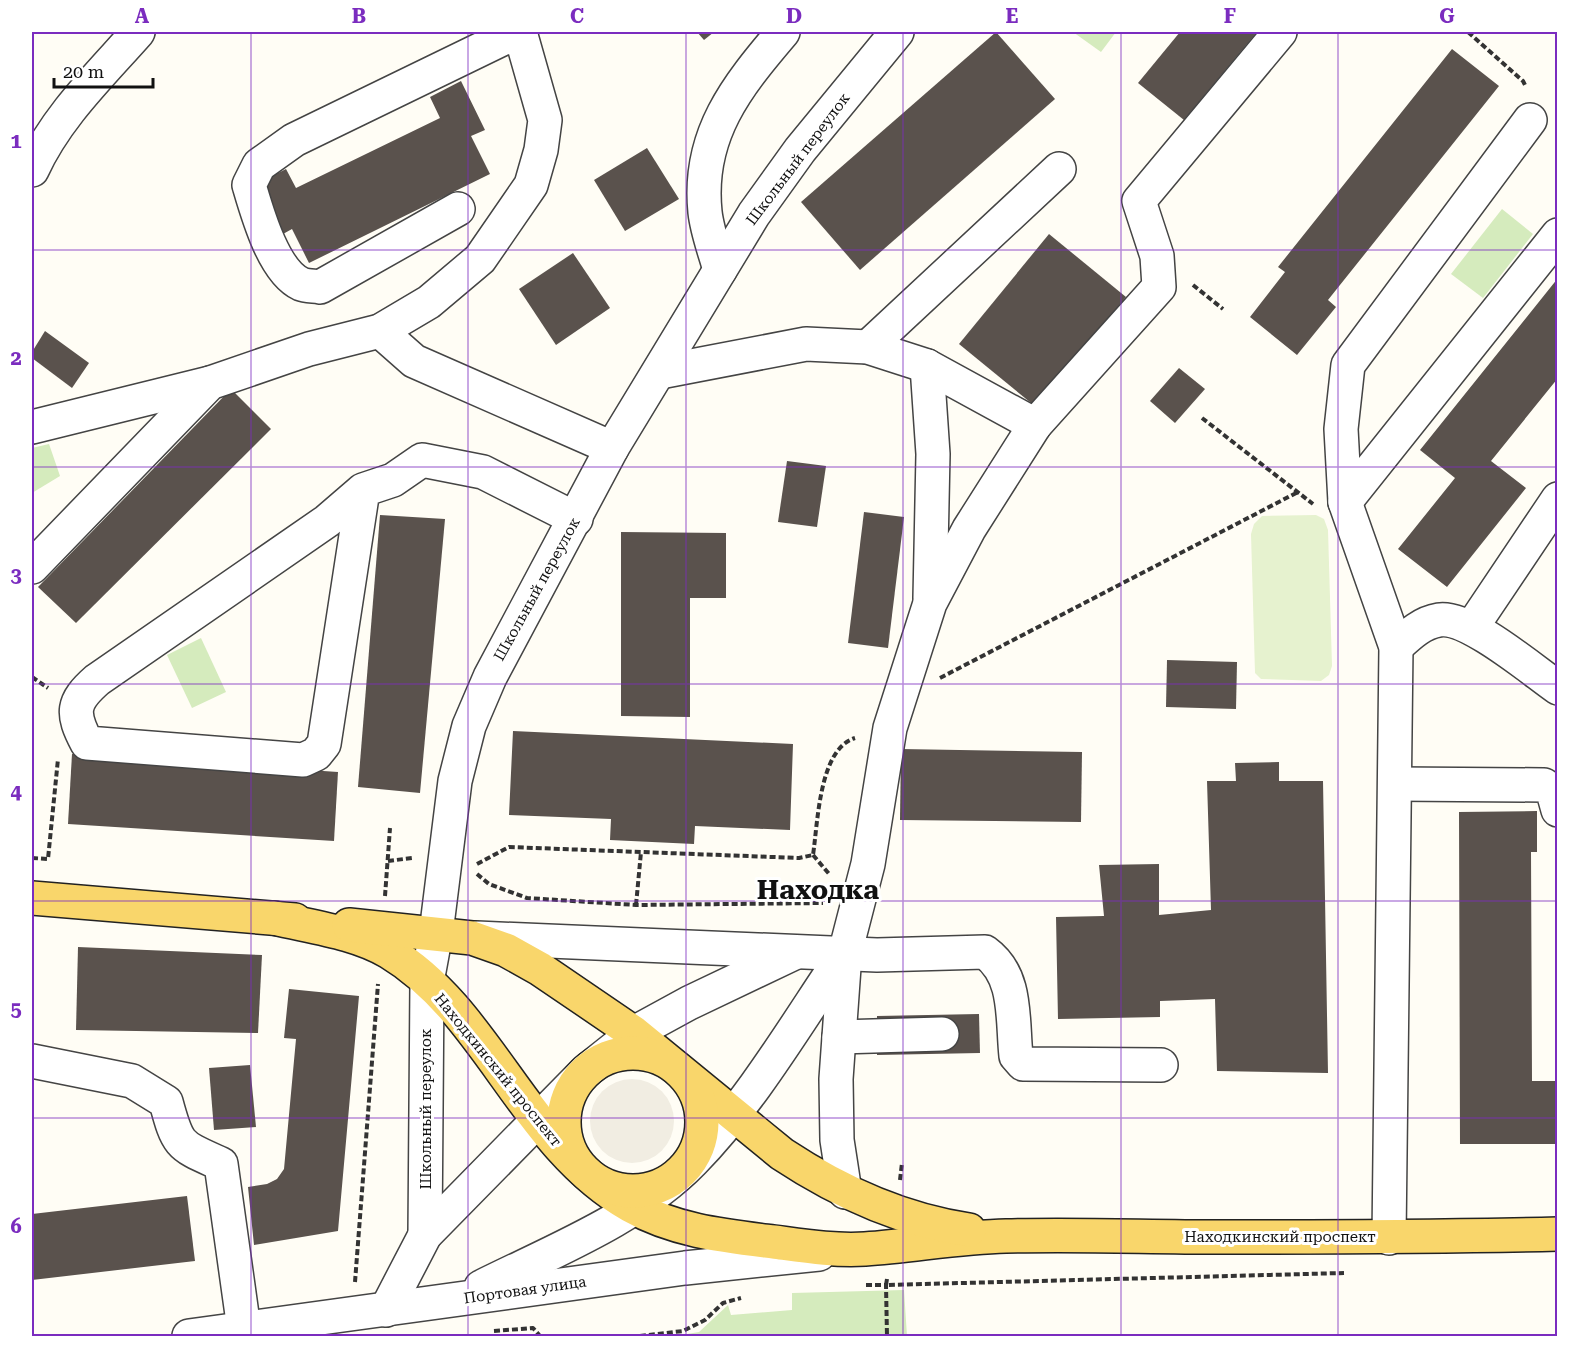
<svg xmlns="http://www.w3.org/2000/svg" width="1589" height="1368" font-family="'Roboto Serif',serif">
	<rect width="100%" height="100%" fill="#fffdf5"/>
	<!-- green -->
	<g fill="#d5ebbd">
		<polygon points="1073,32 1116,32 1101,52"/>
		<polygon points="1502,209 1533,234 1483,298 1451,274"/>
		<polygon points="49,444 60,476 32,493 32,448"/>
		<polygon points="201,638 226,692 192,708 167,655"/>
		<polygon points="904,1290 907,1336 675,1336 699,1332 728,1305 731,1315 792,1310 792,1293"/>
	</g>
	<!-- pitch -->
	<polygon fill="#e6f2cf" points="1316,515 1324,519 1328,530 1332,666 1329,675 1321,681 1261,679 1255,673 1251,534 1254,524 1262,516"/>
	<!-- plaza -->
	<circle fill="#f1ede2" cx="632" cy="1121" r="42"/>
	<!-- building -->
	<g fill="#5a524d">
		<polygon points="697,32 714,32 704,40"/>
		<polygon points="996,32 1055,99 860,270 801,202"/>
		<polygon points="1180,32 1257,32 1184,120 1138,83"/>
		<polygon points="1452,49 1499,86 1328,300 1336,307 1297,355 1250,317 1285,272 1278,267"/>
		<polygon points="461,81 485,130 471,136 490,174 309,263 292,229 283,234 258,183 286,169 296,188 440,118 430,97"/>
		<polygon points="647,148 679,199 625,231 594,180"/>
		<polygon points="1049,234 1126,297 1036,407 959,344"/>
		<polygon points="573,253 610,308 556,345 519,289"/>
		<polygon points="1558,278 1558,378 1491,461 1526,488 1447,587 1398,549 1455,478 1420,450"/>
		<polygon points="45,331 89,363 72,388 32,358 32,352"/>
		<polygon points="1179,368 1205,389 1175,423 1150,401"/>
		<polygon points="231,389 271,429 76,623 38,587"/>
		<polygon points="787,461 826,466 817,527 778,522"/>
		<polygon points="864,512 904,517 888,648 848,643"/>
		<polygon points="380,515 445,519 420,793 358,787"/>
		<polygon points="621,532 726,533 726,598 690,598 690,717 621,716"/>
		<polygon points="1167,660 1237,662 1236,709 1166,707"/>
		<polygon points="513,731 793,744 790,830 695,826 694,844 610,840 611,819 509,815"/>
		<polygon points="901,749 1082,752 1081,822 900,820"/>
		<polygon points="72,754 338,772 334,841 68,824"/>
		<polygon points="1279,762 1279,781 1323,781 1328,1073 1217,1071 1215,999 1160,1001 1160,1017 1058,1019 1056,917 1104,916 1099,865 1159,864 1159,915 1211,910 1207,781 1236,781 1235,763"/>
		<polygon points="1537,811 1537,852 1531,852 1532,1081 1558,1081 1558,1144 1460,1144 1459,812"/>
		<polygon points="78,947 262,955 258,1033 76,1030"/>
		<polygon points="289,989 359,996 338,1231 254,1245 248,1187 267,1184 277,1179 284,1169 296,1039 284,1038"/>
		<polygon points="979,1014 980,1053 877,1055 877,1016"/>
		<polygon points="250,1065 256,1127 214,1130 209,1068"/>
		<polygon points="187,1196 195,1261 32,1280 32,1214"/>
	</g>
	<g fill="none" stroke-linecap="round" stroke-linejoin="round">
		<!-- minor casing -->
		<g stroke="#444" stroke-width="36">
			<g id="minor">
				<path d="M 32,170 C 56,117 100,75 138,32"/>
				<path d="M 458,209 L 320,287 C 314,286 306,286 301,284 C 273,271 257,212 249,185 L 259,165 L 294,140 L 502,39 L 521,33"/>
				<path d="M 720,270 C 715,252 707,231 705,212 C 697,135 737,86 783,32"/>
				<polyline points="380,331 414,361 612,448"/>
				<polyline points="868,347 1059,169"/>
				<polyline points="927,366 933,454 930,598"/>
				<polyline points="660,372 806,344 868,347 927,366 1035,425"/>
				<polyline points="32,427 210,383"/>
				<path d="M 363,490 L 327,521 L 97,680 C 72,702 71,713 87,743 L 303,760 L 316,754 L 324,744 L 363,490 L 393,480 L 422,460 L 483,472 L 576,519"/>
				<polyline points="1345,502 1558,235"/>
				<polyline points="32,567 210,383 309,349 380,331 429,302 480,259 531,185 541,150 545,120 520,32"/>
				<polyline points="1472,627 1558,499"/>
				<path d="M 1396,647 C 1409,635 1421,623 1439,620 C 1468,615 1532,670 1558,688"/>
				<polyline points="1395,784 1544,785 1553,792 1558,810"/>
				<path d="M 477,938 L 877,955 L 985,952 C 1018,976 1012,1019 1016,1056 L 1023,1064 L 1161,1065"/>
				<polyline points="839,1037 942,1034"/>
				<path d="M 32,1061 L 132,1081 L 166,1102 C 178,1147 179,1145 221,1164 L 244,1329"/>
				<polyline points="845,1192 837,1140 836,1079 845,953 868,864 890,728 930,603 969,529 1035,425 1159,287 1157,256 1139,201 1280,32"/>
				<polyline points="425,1235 427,982 436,933 455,781 469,726 490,677 612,448 754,214 800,150 897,32"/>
				<polyline points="1389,1238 1396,647 1345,502 1341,429 1348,365 1530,120"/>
				<path d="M 481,1287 C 551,1252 638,1218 693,1161 C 751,1102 797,1023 844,954"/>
				<polyline points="386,1310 425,1235 586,1071 634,1033 689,1003 794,953"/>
				<polyline points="189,1336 685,1268 819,1254"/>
			</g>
		</g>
		<!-- major casing -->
		<g stroke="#222" stroke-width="36">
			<g id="major">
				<polyline points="32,898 295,920"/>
				<path d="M 274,918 C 311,927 355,932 389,952 C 489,1012 524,1145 631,1206 C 675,1231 725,1236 774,1242 C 804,1246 835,1251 865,1249 C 912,1246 959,1237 1006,1236 C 1077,1234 1148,1237 1218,1237 C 1331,1237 1444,1237 1558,1234"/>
				<path d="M 349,925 L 472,938 L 506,950 L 540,969 L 634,1033 L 782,1154 C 838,1191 901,1220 969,1230"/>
				<circle cx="633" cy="1122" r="69"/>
			</g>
		</g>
		<!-- path -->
		<g stroke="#333" stroke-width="4" stroke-dasharray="6 3" stroke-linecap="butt">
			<polyline points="1468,32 1523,81 1526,87"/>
			<polyline points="1193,285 1223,309"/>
			<polyline points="1202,418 1313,504"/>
			<polyline points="32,677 48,688"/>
			<polyline points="940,678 1298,492"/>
			<polyline points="813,855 830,875"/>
			<polyline points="32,858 48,859 58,759"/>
			<polyline points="388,861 412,858"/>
			<path d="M 477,864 L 509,847 L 799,858 L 813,855 C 818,822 819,749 855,738"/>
			<polyline points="477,874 489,884 527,898 636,905 823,903"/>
			<polyline points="385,896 390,828"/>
			<polyline points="636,905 641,852"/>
			<polyline points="900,1180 902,1163"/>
			<polyline points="887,1279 886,1285 1344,1273"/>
			<polyline points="355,1282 378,984"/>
			<polyline points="866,1285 886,1285 887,1336"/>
			<polyline points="494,1331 533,1328 540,1336"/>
			<polyline points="640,1336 683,1331 705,1320 723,1303 741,1298"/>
		</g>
		<!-- minor -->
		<use href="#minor" stroke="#fff" stroke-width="33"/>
		<!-- major -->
		<use href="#major" stroke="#f9d66b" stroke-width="33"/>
	</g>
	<!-- grid -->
	<path fill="none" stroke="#7b2cbf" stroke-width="1.5" stroke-opacity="0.55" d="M 251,32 L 251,1336M 468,32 L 468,1336M 686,32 L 686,1336M 903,32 L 903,1336M 1121,32 L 1121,1336M 1338,32 L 1338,1336M 32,250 L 1558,250M 32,467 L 1558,467M 32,684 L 1558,684M 32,901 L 1558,901M 32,1118 L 1558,1118"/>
	<g text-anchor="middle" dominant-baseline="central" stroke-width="6" stroke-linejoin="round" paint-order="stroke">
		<!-- street labels -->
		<g font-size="15" fill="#111" stroke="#fff">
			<text transform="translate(798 159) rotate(-53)">Школьный переулок</text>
			<text transform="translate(537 589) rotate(-61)">Школьный переулок</text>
			<text transform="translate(498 1070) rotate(51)">Находкинский проспект</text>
			<text transform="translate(426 1109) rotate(-90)">Школьный переулок</text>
			<text x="1280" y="1237">Находкинский проспект</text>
			<text transform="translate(525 1290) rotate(-8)">Портовая улица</text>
		</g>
		<!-- town labels -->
		<g font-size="27" font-weight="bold" fill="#111" stroke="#fff">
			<text x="818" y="890">Находка</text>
		</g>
	</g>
	<!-- border -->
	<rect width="1589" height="1368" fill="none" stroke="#ffffff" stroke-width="66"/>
	<!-- scale -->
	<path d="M54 78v9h99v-9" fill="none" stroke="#111111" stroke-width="3"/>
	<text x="63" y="78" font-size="18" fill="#111111" stroke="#ffffff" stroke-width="4.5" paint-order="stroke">20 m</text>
	<rect x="33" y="33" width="1523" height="1302" fill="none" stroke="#7b2cbf" stroke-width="2"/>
	<g font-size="20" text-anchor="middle" font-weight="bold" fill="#7b2cbf">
		<text x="142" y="23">A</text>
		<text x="359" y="23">B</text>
		<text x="577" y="23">C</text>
		<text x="794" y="23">D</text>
		<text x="1012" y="23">E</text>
		<text x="1230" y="23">F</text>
		<text x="1447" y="23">G</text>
		<text x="16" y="148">1</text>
		<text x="16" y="365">2</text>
		<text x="16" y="582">3</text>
		<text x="16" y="799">4</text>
		<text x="16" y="1016">5</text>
		<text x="16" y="1233">6</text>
	</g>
</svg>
